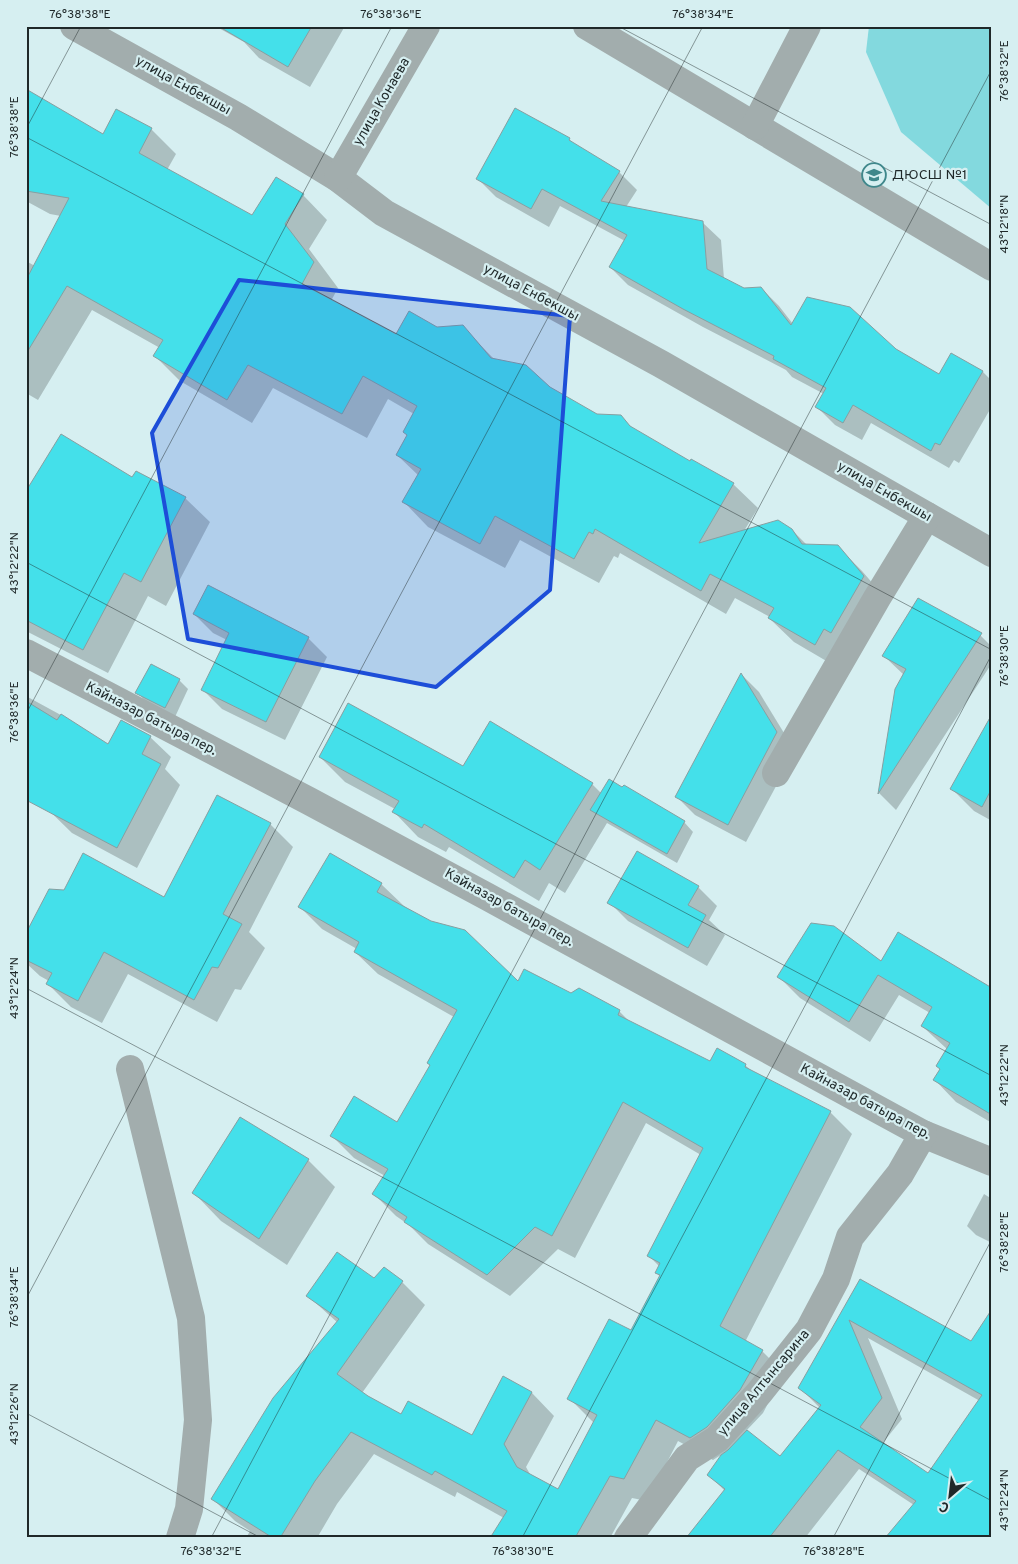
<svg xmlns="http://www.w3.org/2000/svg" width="1018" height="1564" font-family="Overpass,sans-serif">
	<rect width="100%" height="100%" fill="#d6eff1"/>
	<!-- green -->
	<polygon fill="#83d9de" points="869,26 992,26 992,209 901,132 866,52"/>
	<!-- shadow -->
	<g fill="#0003" fill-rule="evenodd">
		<polygon points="215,26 345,26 310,87 259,58 244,42"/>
		<polygon points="26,90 104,136 151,129 176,154 167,170 252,217 303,195 327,220 309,249 338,288 331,301 396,336 436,328 462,326 495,360 597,415 621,416 635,431 690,463 733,484 758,508 744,531 792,530 807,545 837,546 862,571 888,601 840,669 794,642 769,618 770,617 735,598 726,614 620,553 618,558 614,556 599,583 520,540 505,568 428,527 404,502 419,476 397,455 408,436 414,414 388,399 367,438 273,388 252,423 180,381 155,356 160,348 92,310 38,400 26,393 26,261 35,266 61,216 50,214 26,201"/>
		<polygon points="569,139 574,144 619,172 637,190 626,207 702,222 721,240 724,279 744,290 761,288 779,306 793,324 895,350 939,376 952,354 983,372 992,381 992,406 959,463 954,460 949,468 871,423 862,440 835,425 817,407 824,394 792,377 786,370 703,327 628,285 610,267 625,241 560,206 549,227 496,197 477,178"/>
		<polygon points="26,491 185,498 210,522 166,606 148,596 108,673 26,631"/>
		<polygon points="194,614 308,638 327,657 285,740 222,709 203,690 227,640 213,633"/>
		<polygon points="976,631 992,647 990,656 992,658 992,663 896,810 879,793 896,690 904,675 884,656"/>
		<polygon points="742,675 759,692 795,751 746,842 695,815 677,797"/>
		<polygon points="179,680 188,689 175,717 146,702 137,692"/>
		<polygon points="26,696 59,714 108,746 150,737 171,757 165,769 180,785 137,868 72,833 26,788"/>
		<polygon points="992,717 992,821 974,811 952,789"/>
		<polygon points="320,757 464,767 592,784 601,793 684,822 693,832 677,863 607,823 565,893 549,883 539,901 449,847 446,852 418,837 394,812 395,809 345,782"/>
		<polygon points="270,824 293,847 249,932 265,948 241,990 235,989 217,1022 128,974 102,1023 71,1007 48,984 49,981 40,976 26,963 26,935 165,898"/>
		<path d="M 381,884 L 404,906 L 518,983 L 571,995 L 619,1011 L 630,1022 L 710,1063 L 718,1050 L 746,1066 L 753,1072 L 830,1112 L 852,1134 L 745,1342 L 762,1351 L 784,1373 L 763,1413 L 746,1431 L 781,1458 L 820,1408 L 800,1388 L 860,1280 L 972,1343 L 992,1311 L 992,1538 L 914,1505 L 859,1469 L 805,1538 L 688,1538 L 725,1491 L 709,1475 L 727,1451 L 713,1460 L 678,1441 L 647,1501 L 632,1498 L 610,1538 L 492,1538 L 504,1518 L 457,1492 L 455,1497 L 374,1454 L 337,1504 L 317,1538 L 246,1538 L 250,1531 L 235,1521 L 213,1499 L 338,1323 L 308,1296 L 375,1280 L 384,1268 L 402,1282 L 425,1305 L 362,1393 L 402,1415 L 472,1436 L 503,1378 L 532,1393 L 554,1416 L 526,1467 L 531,1476 L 558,1491 L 594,1423 L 569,1398 L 631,1331 L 660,1277 L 657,1273 L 660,1267 L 649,1256 L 701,1155 L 646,1123 L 575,1258 L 558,1249 L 510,1296 L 428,1244 L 409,1225 L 396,1216 L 374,1194 L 385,1176 L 354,1158 L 332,1136 L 398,1123 L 431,1065 L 454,1017 L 378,974 L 355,952 L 357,949 L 322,929 L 300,907 ZM 868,1338 L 980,1401 L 928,1475 L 882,1444 L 902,1419 Z"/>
		<polygon points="698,887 717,906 709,920 725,935 707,966 628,921 609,902"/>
		<polygon points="881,963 992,989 992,1123 956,1102 935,1080 941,1070 947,1049 922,1026 930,1013 899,995 870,1042 800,998 779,977"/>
		<polygon points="308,1160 335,1187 287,1265 221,1221 194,1193"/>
		<polygon points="984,1194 992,1199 992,1243 976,1235 967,1226"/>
	</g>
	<!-- building -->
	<g fill="#44e0ea" stroke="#879fa1" fill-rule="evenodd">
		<polygon points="218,26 312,26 288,67"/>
		<polygon points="26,89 103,134 116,109 152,128 139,153 252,215 276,177 304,194 285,224 314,262 302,284 396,334 409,311 437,327 463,325 491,358 526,365 550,387 597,414 621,415 630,426 690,461 691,459 734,483 699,543 778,520 792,529 802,544 838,545 864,576 831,633 824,629 815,645 768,618 774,608 710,574 701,591 595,529 593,534 589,532 574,559 495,516 480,544 402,502 421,469 396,455 407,435 403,432 417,406 363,376 342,414 248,365 227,400 153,356 163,340 67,286 26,354 26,280 69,198 26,191"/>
		<polygon points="515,108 570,138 569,140 620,171 601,201 703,221 707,269 744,288 761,287 791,325 807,297 850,307 896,349 939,374 951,353 983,371 940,445 935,443 931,451 853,405 843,423 815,407 826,388 773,359 774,356 683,309 609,267 627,235 542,189 531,209 476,179"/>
		<polygon points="61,434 132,477 136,471 186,497 141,582 124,573 83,650 26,620 26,491"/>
		<polygon points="208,585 309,637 266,722 201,690 229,633 193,614"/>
		<polygon points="918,598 982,633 878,794 895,689 906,669 882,656"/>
		<polygon points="151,664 180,679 165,708 135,693"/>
		<polygon points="741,673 777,732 728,825 675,797"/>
		<polygon points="26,701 57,720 61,714 108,744 121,720 151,736 142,754 161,764 117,848 26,800"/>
		<polygon points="348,703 463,766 490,721 593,783 540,870 525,860 514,878 424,824 422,828 392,812 399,801 319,757"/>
		<polygon points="992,714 992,788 982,807 950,789"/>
		<polygon points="609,779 622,787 624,785 685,821 667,854 590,810"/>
		<polygon points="217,795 271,823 223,914 242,924 218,968 212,967 194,1000 104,952 78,1001 46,984 52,973 26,960 26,933 49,889 64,890 83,853 164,897"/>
		<polygon points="637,851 699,886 688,905 706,915 688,948 607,903"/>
		<polygon points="330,853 382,883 377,892 431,921 465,930 518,981 524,969 571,993 579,988 620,1010 618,1015 710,1061 717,1048 746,1064 745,1067 831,1111 720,1326 763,1350 740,1390 707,1427 690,1438 656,1420 624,1479 610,1476 575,1538 490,1538 507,1511 435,1471 432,1475 351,1432 315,1481 280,1538 273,1538 211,1499 273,1398 339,1319 306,1296 337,1252 374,1278 384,1267 403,1281 337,1374 368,1396 401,1414 408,1401 472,1435 503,1376 532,1392 504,1444 517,1467 558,1489 597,1415 567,1399 609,1319 631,1330 660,1275 655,1273 660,1263 647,1256 703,1148 623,1102 552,1236 535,1227 487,1275 404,1222 407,1217 372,1194 388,1169 330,1136 354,1096 397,1122 430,1065 427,1063 457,1010 354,952 359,942 298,907"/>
		<polygon points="811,923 834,926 881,961 898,932 992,988 992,1115 933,1080 940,1069 936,1066 950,1043 921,1026 932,1007 878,975 849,1022 777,977"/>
		<polygon points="240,1117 309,1159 259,1239 192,1193"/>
		<path d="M 860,1279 L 971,1341 L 992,1309 L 992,1538 L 885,1538 L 916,1501 L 838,1450 L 769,1538 L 686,1538 L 725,1489 L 707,1475 L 721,1455 L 728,1450 L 747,1430 L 780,1456 L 821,1405 L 798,1388 ZM 849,1320 L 982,1395 L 928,1473 L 860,1427 L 882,1398 Z"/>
	</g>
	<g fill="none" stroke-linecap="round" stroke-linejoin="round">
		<!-- minor -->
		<g stroke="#a2adad" stroke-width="28">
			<polyline points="74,26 238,117 338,178 384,213 661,364 992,553"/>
			<polyline points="587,26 992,267"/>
			<polyline points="755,126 807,26"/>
			<polyline points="338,178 426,26"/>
			<polyline points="26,653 309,801 486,896 923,1134 992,1162"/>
			<polyline points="776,773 877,598 927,516"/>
			<polyline points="130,1069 191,1318 198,1420 189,1509 180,1538"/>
			<polyline points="628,1538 687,1458 717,1439 759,1393 809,1330 836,1279 850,1237 900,1174 923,1134"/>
		</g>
	</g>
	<!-- marked area -->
	<path fill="#1d4ed8" fill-opacity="0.2" stroke="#1d4ed8" stroke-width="4" stroke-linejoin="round" d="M 239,280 L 570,316 L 550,590 L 436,687 L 188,639 L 152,433 Z"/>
	<!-- ticks -->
	<path fill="none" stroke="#1f2829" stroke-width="1" stroke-opacity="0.45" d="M 618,26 L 992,225M 26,129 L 81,26M 26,137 L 992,650M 26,562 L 992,1076M 26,714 L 392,26M 26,988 L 992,1501M 26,1299 L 703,26M 26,1413 L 261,1538M 211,1538 L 992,69M 522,1538 L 992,654M 833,1538 L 992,1239"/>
	<!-- icons -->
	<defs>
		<g id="school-ring" transform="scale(1.25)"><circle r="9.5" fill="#d6eff1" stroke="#3f878b" stroke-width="1.5"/><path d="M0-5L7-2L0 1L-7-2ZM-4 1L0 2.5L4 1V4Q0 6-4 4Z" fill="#3f878b"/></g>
	</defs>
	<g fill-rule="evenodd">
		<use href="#school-ring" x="874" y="175"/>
	</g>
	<g text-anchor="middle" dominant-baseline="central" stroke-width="4.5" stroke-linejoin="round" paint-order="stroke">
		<!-- street labels -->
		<g font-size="14" fill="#1f2829" stroke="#d6eff1">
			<text transform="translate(183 86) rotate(29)">улица Енбекшы</text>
			<text transform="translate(382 102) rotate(-60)">улица Конаева</text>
			<text transform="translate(531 293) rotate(28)">улица Енбекшы</text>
			<text transform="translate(884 492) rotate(30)">улица Енбекшы</text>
			<text transform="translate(151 719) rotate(27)">Кайназар батыра пер.</text>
			<text transform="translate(509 908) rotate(29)">Кайназар батыра пер.</text>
			<text transform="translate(865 1102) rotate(28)">Кайназар батыра пер.</text>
			<text transform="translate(764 1383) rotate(-50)">улица Алтынсарина</text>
		</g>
		<!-- poi labels -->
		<g font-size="14" fill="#1f2829" stroke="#d6eff1" text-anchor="start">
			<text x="892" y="175">ДЮСШ №1</text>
		</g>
	</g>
	<!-- border -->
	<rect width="1018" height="1564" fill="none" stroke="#d6eff1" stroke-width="55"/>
	<!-- north arrow -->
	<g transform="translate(950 1496) rotate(208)" stroke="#d6eff1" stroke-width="4" paint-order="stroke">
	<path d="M0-4L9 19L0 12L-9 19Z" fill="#1f2829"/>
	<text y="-8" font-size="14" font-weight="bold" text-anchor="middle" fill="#1f2829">С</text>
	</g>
	<rect x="28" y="28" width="962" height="1508" fill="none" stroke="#1f2829" stroke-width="2"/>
	<g font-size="12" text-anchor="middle" fill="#1f2829">
		<text x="80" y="18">76°38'38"E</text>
		<text x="391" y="18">76°38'36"E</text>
		<text x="703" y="18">76°38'34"E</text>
		<text transform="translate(1004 71) rotate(-90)" y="4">76°38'32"E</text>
		<text transform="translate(14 127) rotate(-90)" y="4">76°38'38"E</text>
		<text transform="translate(1004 224) rotate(-90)" y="4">43°12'18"N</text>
		<text transform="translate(14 563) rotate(-90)" y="4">43°12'22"N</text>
		<text transform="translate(1004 656) rotate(-90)" y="4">76°38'30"E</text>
		<text transform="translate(14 712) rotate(-90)" y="4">76°38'36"E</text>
		<text transform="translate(14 988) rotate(-90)" y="4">43°12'24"N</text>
		<text transform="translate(1004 1075) rotate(-90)" y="4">43°12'22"N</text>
		<text transform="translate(1004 1242) rotate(-90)" y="4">76°38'28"E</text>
		<text transform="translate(14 1297) rotate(-90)" y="4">76°38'34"E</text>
		<text transform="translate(14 1414) rotate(-90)" y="4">43°12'26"N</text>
		<text transform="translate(1004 1500) rotate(-90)" y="4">43°12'24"N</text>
		<text x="211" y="1555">76°38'32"E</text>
		<text x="523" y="1555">76°38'30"E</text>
		<text x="834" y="1555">76°38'28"E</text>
	</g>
</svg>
